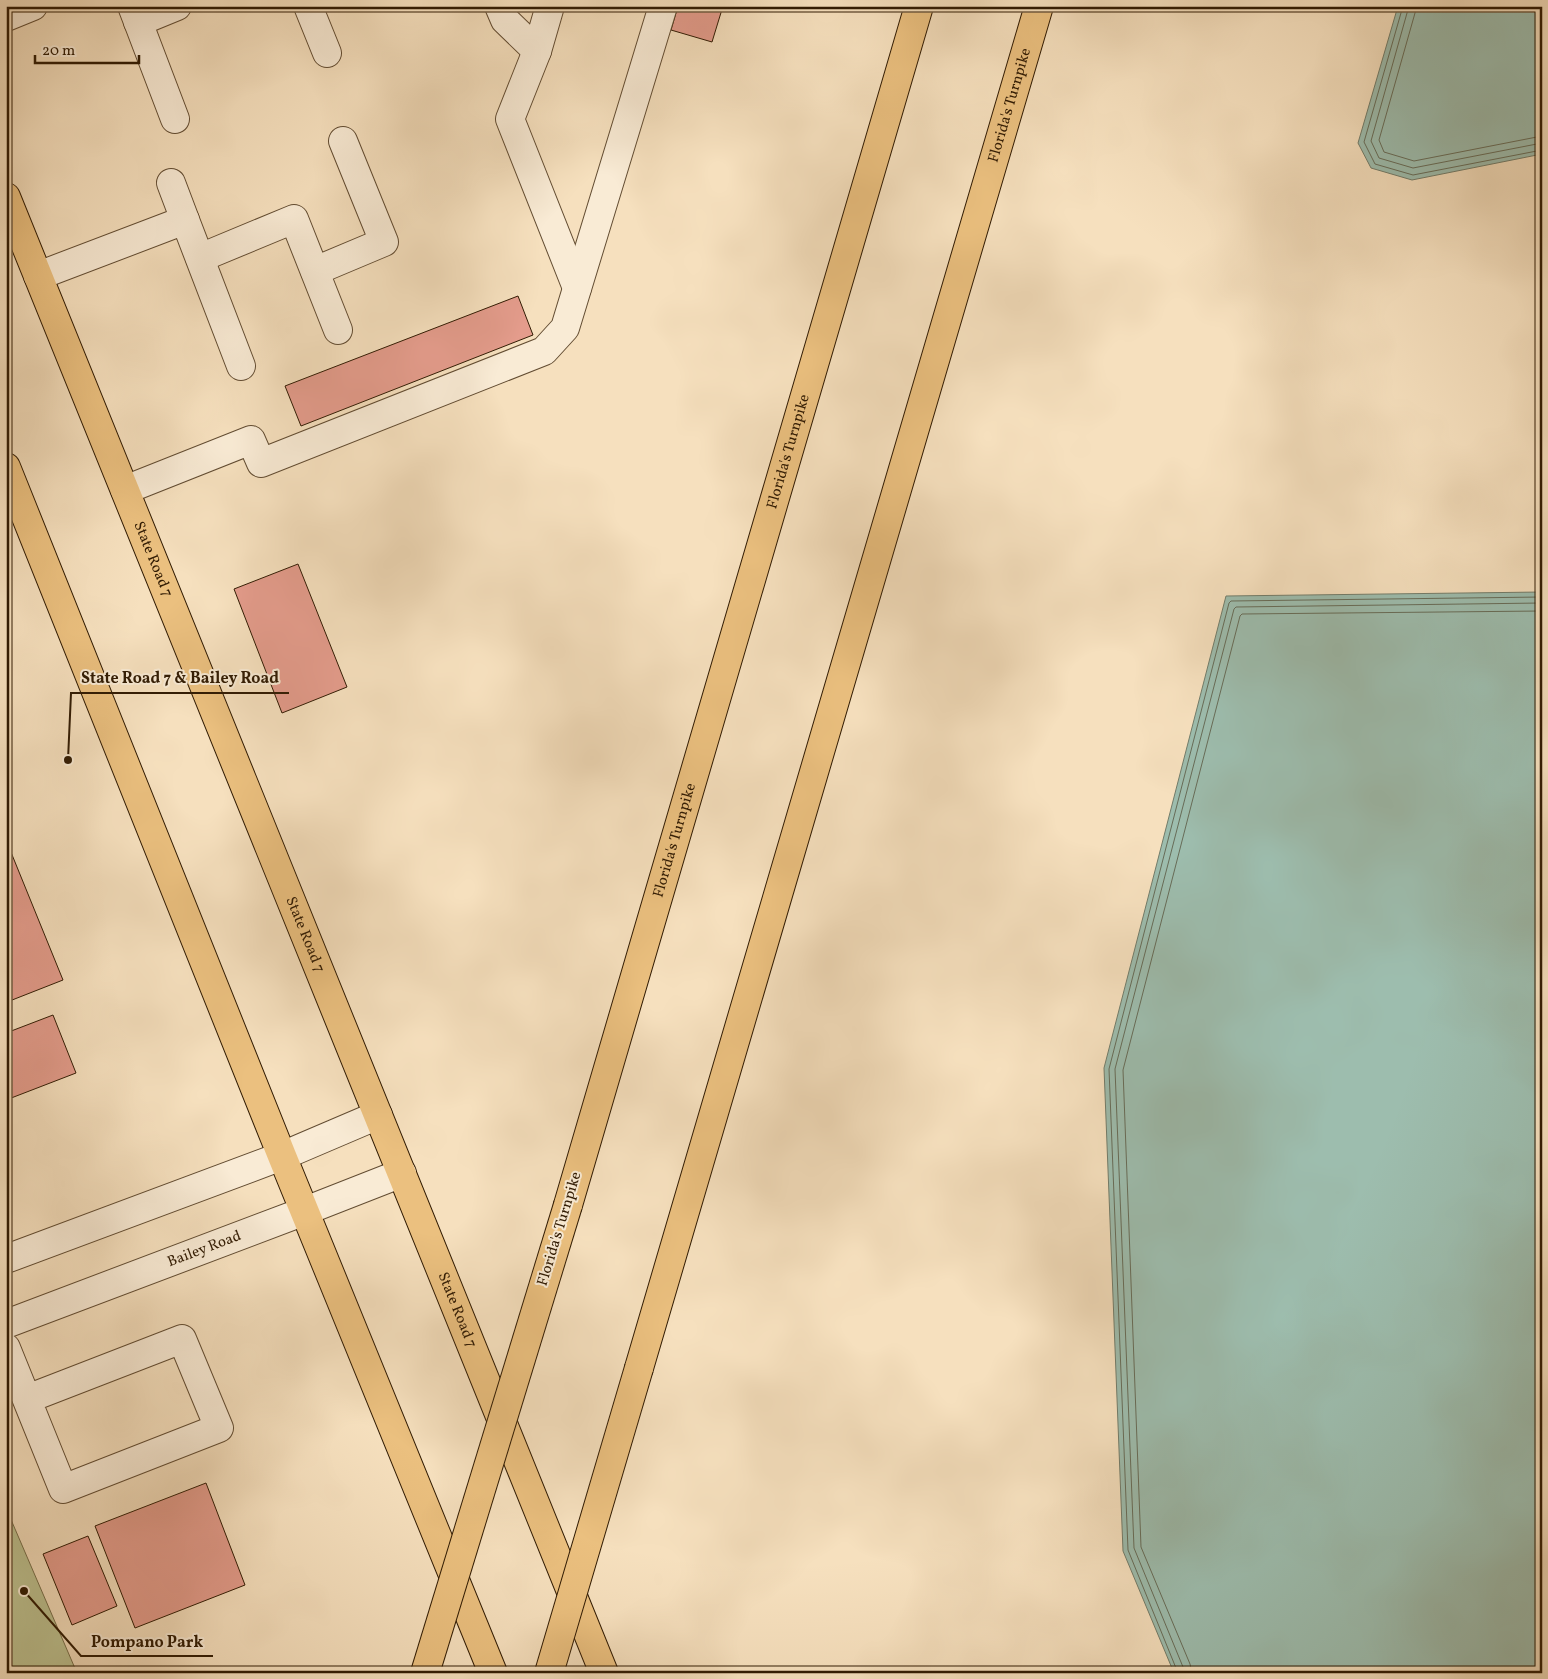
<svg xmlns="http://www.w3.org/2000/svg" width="1548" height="1679" font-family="Vollkorn,serif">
	<rect width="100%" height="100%" fill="#f6e0be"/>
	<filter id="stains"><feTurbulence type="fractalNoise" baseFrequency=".004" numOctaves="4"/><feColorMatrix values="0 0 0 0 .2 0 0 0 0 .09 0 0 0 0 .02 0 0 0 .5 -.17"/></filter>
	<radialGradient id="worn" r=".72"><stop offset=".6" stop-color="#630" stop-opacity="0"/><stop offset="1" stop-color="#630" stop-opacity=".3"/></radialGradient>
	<!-- green -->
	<polygon fill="#bdc291" stroke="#776e4a" points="6,1508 77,1673 6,1673"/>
	<!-- water -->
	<g fill="#9dbdae" stroke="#727c6a">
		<polygon points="1398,6 1542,6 1542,154 1412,180 1371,168 1358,143"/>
		<polygon points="1542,592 1542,1673 1174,1673 1123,1551 1104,1068 1226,596"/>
	</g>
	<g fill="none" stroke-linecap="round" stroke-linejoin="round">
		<!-- shore -->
		<g stroke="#676c58" stroke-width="1">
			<polyline points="1403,6 1364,142 1375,164 1413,175 1542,150"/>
			<polyline points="1409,6 1371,141 1379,158 1413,168 1542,143"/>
			<polyline points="1417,6 1379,140 1384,152 1414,161 1542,136"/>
			<polyline points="1178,1673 1128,1550 1109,1069 1229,603 1231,601 1542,597"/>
			<polyline points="1184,1673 1183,1667 1134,1548 1115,1069 1234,609 1236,607 1542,603"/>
			<polyline points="1192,1673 1190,1664 1141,1547 1123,1070 1240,616 1242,614 1542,611"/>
		</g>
	</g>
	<!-- building -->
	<g fill="#e49c8c" stroke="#311b03">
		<polygon points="678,6 723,6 712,42 671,30"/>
		<polygon points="518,296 533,335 301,426 285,386"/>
		<polygon points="298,564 347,687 282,713 234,589"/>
		<polygon points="6,840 63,980 7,1002 6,1000"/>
		<polygon points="53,1015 76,1073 6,1100 6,1033"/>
		<polygon points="206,1483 245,1585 135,1628 95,1526"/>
		<polygon points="88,1536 117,1606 72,1625 43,1554"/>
	</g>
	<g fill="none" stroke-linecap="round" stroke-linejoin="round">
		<!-- minor casing -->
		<g stroke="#624c32" stroke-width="30">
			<g id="minor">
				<polyline points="132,6 175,119"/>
				<polyline points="308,6 327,53"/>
				<polyline points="499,6 505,20 537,51 550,6"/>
				<polyline points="6,17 33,6"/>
				<polyline points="138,22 177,6"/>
				<polyline points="537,51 510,119 577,288"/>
				<polyline points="171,183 185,220"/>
				<polyline points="200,258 294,219 338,330"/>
				<polyline points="315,271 384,242 343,141"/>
				<polyline points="38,276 185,220 241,366"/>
				<polyline points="125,490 251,440 261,463 544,351 565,328 663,6"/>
				<polyline points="6,1259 282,1156 378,1115"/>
				<path id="s1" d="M 6,1324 L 305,1211 L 402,1173"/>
				<polyline points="6,1348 63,1489 219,1428 182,1339 27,1399"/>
			</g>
		</g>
		<!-- major casing -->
		<g stroke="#311b03" stroke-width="30">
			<g id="major">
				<path id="s2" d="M 6,197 L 604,1673"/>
				<polyline points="6,467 282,1156 493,1673"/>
			</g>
		</g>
		<!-- highway casing -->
		<g stroke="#311b03" stroke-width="30">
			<g id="highway">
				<path id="s3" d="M 568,1205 L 919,6"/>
				<path id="s4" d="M 639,1368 L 1039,6"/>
			</g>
		</g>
		<!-- minor -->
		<use href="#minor" stroke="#f9ebd5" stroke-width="28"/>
		<!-- major -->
		<use href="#major" stroke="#ebc07f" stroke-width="28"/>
		<!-- highway -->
		<use href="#highway" stroke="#ebc07f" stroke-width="28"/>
		<!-- highway-bridge casing -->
		<g stroke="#311b03" stroke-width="30" stroke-linecap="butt">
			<g id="highway-bridge">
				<polyline points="425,1673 568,1205"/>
				<polyline points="549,1673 639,1368"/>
			</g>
		</g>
		<!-- highway-bridge -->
		<use href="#highway-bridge" stroke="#ebc07f" stroke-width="28"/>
	</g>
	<g text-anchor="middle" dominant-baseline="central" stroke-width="4" stroke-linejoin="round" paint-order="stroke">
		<!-- street labels -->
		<g font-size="15" fill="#311b03" stroke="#f9ebd5">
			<text stroke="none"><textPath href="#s4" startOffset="1316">Florida's Turnpike</textPath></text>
			<text stroke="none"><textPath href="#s3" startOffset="785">Florida's Turnpike</textPath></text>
			<text stroke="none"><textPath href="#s2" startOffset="391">State Road 7</textPath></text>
			<text stroke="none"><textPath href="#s3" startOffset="380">Florida's Turnpike</textPath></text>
			<text stroke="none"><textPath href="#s2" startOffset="796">State Road 7</textPath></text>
			<text transform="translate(560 1229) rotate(-73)">Florida's Turnpike</text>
			<text stroke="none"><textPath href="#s1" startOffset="212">Bailey Road</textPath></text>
			<text stroke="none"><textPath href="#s2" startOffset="1201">State Road 7</textPath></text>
		</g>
	</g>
	<!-- callouts -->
	<path fill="none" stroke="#311b03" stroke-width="2" d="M68 760L71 693H289M24 1591L81 1656H213"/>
	<g fill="#311b03" stroke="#f9ebd5" stroke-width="2">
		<circle cx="68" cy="760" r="5"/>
		<circle cx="24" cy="1591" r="5"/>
	</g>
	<g font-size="16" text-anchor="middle" font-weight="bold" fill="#311b03" stroke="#f9ebd5" stroke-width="4" stroke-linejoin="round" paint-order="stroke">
		<text x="180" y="683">State Road 7 &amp; Bailey Road</text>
		<text x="147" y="1647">Pompano Park</text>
	</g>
	<!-- margin -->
	<rect width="1548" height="1679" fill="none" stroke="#f6e0be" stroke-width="25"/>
	<rect x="8" y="8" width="1533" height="1664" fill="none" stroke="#311b03" stroke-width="2.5"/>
	<rect x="12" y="12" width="1523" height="1654" fill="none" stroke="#311b03"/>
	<!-- scale -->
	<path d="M35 55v8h104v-8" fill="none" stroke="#311b03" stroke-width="2.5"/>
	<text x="42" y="55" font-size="15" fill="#311b03" stroke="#f9ebd5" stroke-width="4" paint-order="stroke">20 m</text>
	<rect width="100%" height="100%" filter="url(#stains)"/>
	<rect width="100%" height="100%" fill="url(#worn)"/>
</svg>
